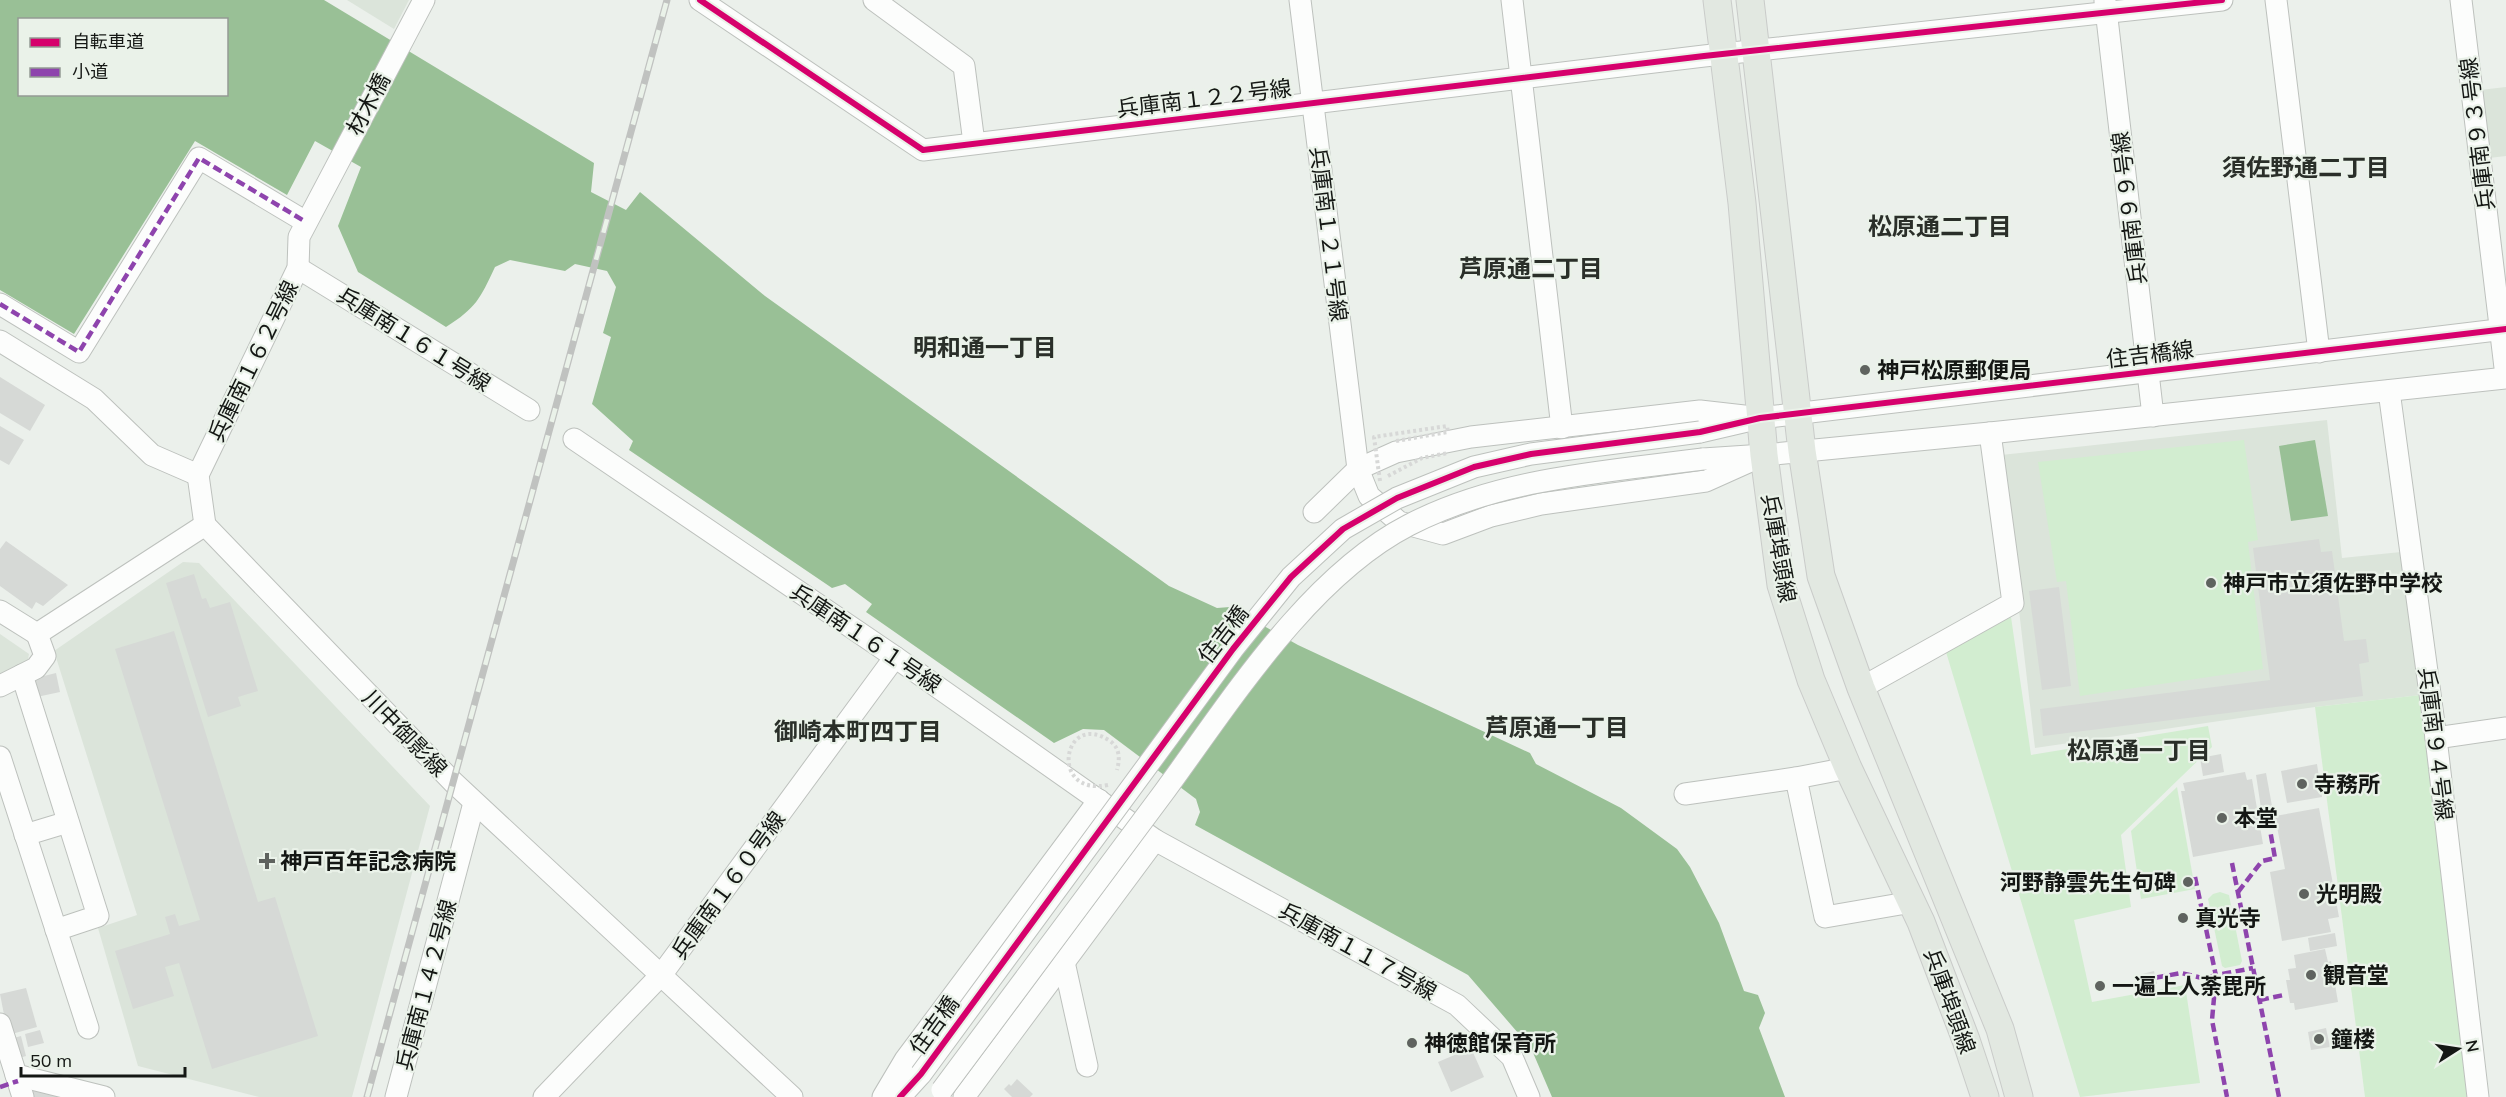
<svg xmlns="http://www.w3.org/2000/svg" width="2506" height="1097" font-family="Mulish,'Noto Sans JP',sans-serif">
	<rect width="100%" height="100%" fill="#ebf0eb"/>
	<!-- built -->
	<g fill="#dbe4da">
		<polygon points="347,0 409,0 394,29"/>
		<polygon points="2506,87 2506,156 2489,158 2480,90"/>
		<polygon points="2327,420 2342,558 2401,552 2421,695 2315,707 2035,748 2001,455"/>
		<polygon points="183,562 199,563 430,806 352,1097 259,1097 138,1066 98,928 137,915 54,651"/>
		<polygon points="0,634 29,654 27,665 0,677"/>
	</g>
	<!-- green -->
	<g fill="#d2edd0">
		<polygon points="2244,440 2258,540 2248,542 2263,669 2080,696 2066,581 2057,582 2038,462"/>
		<polygon points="2011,617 2031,755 2208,726 2212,747 2121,835 2131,907 2074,920 2092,1002 2185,985 2200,1083 2080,1097 1946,652"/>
		<polygon points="2421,695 2467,1097 2365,1097 2315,707"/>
		<polygon points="2177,787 2195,889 2141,899 2131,831"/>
		<polygon points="2220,892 2229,895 2242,961 2240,965 2225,968 2222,966 2208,899 2213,894"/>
	</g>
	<!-- water -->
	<g fill="#99c096" fill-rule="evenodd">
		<path d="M 0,0 L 324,0 L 594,163 L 591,192 L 626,210 L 640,192 L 765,296 L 1169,586 L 1217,608 L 1230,607 L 1298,645 L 1530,753 L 1536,764 L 1621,808 L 1677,849 L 1690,867 L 1719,923 L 1744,991 L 1758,995 L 1765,1013 L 1759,1028 L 1785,1097 L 1552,1097 L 1531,1048 L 1468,975 L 1195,825 L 1200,812 L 1196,799 L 1104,730 L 1083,729 L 1054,743 L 866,612 L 872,604 L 845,584 L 832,588 L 629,450 L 633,441 L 592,404 L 611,337 L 603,333 L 616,287 L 607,271 L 575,264 L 565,271 L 510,260 L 495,267 C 480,299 476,308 446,327 L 358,272 L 338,226 L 361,167 L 315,141 L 287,195 L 195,141 L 74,334 L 0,290 ZM 20,20 L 226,20 L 226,94 L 20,94 Z"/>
		<polygon points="2315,440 2328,516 2291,521 2279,446"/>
	</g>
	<!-- building -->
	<g fill="#d6d9d6">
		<polygon points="0,377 45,405 30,431 0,413"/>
		<polygon points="0,426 24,440 9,465 0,460"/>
		<polygon points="2319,539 2321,552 2332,551 2344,641 2366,639 2369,662 2359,664 2363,696 2043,736 2040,709 2270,680 2253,548"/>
		<polygon points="6,541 68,585 43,606 36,602 32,609 0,586 0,549"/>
		<polygon points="194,574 202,599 206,598 210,608 230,602 258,691 238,697 241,706 208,717 166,583"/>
		<polygon points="2059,587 2071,686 2042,690 2029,591"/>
		<polygon points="174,631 258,902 275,897 318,1036 212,1069 179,963 165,967 174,996 133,1009 115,951 170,934 165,917 175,914 179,926 200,920 115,649"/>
		<polygon points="56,673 60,692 32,698 28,680"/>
		<polygon points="2221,754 2224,772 2203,776 2200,758"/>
		<polygon points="2317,764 2322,797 2287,803 2281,771"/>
		<polygon points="2245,772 2247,780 2252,779 2263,844 2193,857 2181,791 2185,791 2183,783"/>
		<polygon points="2266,773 2272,806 2261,808 2256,775"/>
		<polygon points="2319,808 2339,917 2328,919 2331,932 2282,941 2270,872 2285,869 2275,816"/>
		<polygon points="2335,933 2337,946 2310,951 2308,938"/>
		<polygon points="2325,949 2328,962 2331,961 2338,1002 2295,1010 2294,1003 2290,1003 2286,980 2290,980 2288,969 2296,968 2294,955"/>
		<polygon points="2154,971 2157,984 2144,986 2142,974"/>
		<polygon points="26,988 37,1027 8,1035 0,994"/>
		<polygon points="2326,1028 2330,1047 2311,1050 2308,1032"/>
		<polygon points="40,1030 44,1043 28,1047 25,1034"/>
		<polygon points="21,1036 26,1056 16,1059 10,1039"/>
		<polygon points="1471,1048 1484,1077 1451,1092 1438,1062"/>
		<polygon points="1017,1079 1033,1094 1030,1097 1012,1097 1004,1089 1009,1084 1011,1086"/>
		<polygon points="33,1088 57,1094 57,1097 31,1097"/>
	</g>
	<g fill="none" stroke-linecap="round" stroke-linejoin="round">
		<!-- minor casing -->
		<g stroke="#bdc1bd" stroke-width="23">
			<g id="minor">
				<polyline points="700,0 923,150 1704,56 2222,0"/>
				<polyline points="874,0 964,66 974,143"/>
				<polyline points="1300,0 1358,469 1369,496 1399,522 1443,534 1491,516 1541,504 1706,481 1764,455"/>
				<polyline points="1512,0 1562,428"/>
				<polyline points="2276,0 2319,352"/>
				<polyline points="2461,0 2506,376"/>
				<polyline points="2105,1 2153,416"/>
				<polyline points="298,268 529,410"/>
				<polyline points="0,304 79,352 199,158 306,222"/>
				<polyline points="0,341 94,399 152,455 198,475"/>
				<polyline points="2389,391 2436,738 2478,1097"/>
				<polyline points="1700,432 1760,418 2506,329"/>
				<polyline points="574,439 895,657 1155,840 1457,1005 1512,1057 1529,1097"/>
				<polyline points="1703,459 1764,455 1990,433 2506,378"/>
				<polyline points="1314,512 1358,469 1396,452 1471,437 1700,411 1744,416"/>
				<polyline points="205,525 453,782 792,1097"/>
				<polyline points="205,525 198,475 298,268 299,237 424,0"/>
				<polyline points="0,611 37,634 205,525"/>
				<polyline points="22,675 98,916 56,930"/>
				<polyline points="0,686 36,668 45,656 37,634"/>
				<polyline points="1861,688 2013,603 1990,433"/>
				<polyline points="2436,738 2506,728"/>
				<polyline points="0,757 88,1028"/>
				<polyline points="1796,778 1825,917 1912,902"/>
				<polyline points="1685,794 1796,778 1848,768"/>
				<polyline points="25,835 68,822"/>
				<polyline points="1064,962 1087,1066"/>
				<polyline points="0,1024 23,1097"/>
				<polyline points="16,1075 104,1097"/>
				<polyline points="396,1097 474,803"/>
				<polyline points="544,1097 662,974 895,657"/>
				<polyline points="883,1097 905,1060 1099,800"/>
				<polyline points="900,1097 921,1074"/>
				<polyline points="964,1097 1155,840"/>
			</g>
		</g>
		<!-- major casing -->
		<g stroke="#c9cbc9" stroke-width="29">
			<g id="major">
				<polyline points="1717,0 1742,203 1764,455 1781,585 1811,680 1848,768 1921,922 1966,1040 1985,1097"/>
				<polyline points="1750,0 1802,451 1821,576 1861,688 2000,1029 2019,1097"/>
			</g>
		</g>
		<!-- minor -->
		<use href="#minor" stroke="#fcfdfc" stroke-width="21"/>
		<!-- major -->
		<use href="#major" stroke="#e2e8e1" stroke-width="27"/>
		<!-- rail casing -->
		<g stroke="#c0c2c0" stroke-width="7">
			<polyline id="rail" points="367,1097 667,0"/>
		</g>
		<!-- rail -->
		<use href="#rail" stroke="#eaf2e9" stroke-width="4.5" stroke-dasharray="14" stroke-linecap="butt"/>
		<!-- minor-bridge casing -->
		<g stroke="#bdc1bd" stroke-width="23" stroke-linecap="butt">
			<g id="minor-bridge">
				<polyline points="921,1074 1233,649 1291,577 1343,529 1397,498 1474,467 1531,454 1700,432"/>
				<path d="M 942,1090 C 1016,991 1090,891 1164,792 C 1230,702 1308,577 1409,525 C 1500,478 1603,472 1703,459"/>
			</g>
		</g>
		<!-- path-bridge -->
		<g stroke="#d7d8d7" stroke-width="4" stroke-dasharray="3 3" stroke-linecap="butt">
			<polyline points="1388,476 1422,458 1448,453"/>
			<polyline points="1380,481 1374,437 1447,426 1448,432 1396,441"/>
			<path d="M 1108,785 C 1048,797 1063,709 1110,741 C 1120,748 1120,759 1117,770"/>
		</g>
		<!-- minor-bridge -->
		<use href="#minor-bridge" stroke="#fcfdfc" stroke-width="21"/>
		<!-- quiet -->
		<g stroke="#8e44ad" stroke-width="4.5" stroke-dasharray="9 4.5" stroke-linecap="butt">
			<polyline points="0,304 79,352 199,158 306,222"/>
			<polyline points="2232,863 2279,1097"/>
			<polyline points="2195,877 2216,976 2212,1020 2227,1097"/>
			<polyline points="2238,892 2262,861 2275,858 2270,830"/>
			<polyline points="2143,980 2181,973 2202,978 2253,968"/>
			<polyline points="2260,1000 2284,995"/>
			<polyline points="0,1087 18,1081"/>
		</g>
		<!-- cycleway casing -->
		<g stroke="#eaf2e9" stroke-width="10">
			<g id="cycleway">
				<polyline points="700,0 923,150 1704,56 2222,0"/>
				<polyline points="900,1097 921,1074 1233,649 1291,577 1343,529 1397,498 1474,467 1531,454 1700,432 1760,418 2506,329"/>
			</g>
		</g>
		<!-- cycleway -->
		<use href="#cycleway" stroke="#d6006c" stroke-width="6"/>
	</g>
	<!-- markers -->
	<g fill="#5f635f" stroke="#eaf2e9" stroke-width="2">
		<circle cx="1865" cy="370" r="6"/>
		<circle cx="2211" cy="583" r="6"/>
		<circle cx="2302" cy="784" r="6"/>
		<circle cx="2222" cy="818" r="6"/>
		<path d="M264 852h6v6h6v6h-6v6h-6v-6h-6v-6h6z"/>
		<circle cx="2188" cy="882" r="6"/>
		<circle cx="2304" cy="894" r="6"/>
		<circle cx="2183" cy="918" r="6"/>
		<circle cx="2311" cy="975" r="6"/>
		<circle cx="2100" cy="986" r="6"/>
		<circle cx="2319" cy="1039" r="6"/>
		<circle cx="1412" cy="1043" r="6"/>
	</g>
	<g text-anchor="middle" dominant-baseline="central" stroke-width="4.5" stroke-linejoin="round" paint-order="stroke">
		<!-- street labels -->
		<g font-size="22" fill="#141714" stroke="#eaf2e9">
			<text transform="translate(1204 98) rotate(-7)">兵庫南１２２号線</text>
			<text transform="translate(368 104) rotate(-62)">材木橋</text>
			<text transform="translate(2477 134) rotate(-97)">兵庫南９３号線</text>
			<text transform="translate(2129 208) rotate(-97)">兵庫南９９号線</text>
			<text transform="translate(1329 234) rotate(83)">兵庫南１２１号線</text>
			<text transform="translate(414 339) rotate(32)">兵庫南１６１号線</text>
			<text transform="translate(2150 354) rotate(-7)">住吉橋線</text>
			<text transform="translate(253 361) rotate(-64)">兵庫南１６２号線</text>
			<text transform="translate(1779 548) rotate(80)">兵庫埠頭線</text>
			<text transform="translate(1223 634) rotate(-52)">住吉橋</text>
			<text transform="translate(866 638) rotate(34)">兵庫南１６１号線</text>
			<text transform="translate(405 733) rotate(46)">川中御影線</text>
			<text transform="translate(2436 744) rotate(83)">兵庫南９４号線</text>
			<text transform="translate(728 885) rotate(-54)">兵庫南１６０号線</text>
			<text transform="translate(1358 951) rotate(29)">兵庫南１１７号線</text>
			<text transform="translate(426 985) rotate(-75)">兵庫南１４２号線</text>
			<text transform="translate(1950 1001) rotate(70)">兵庫埠頭線</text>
			<text transform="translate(934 1025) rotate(-54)">住吉橋</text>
		</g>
		<!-- poi labels -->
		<g font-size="22" font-weight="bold" fill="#141714" stroke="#eaf2e9" text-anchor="start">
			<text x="1877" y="370">神戸松原郵便局</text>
			<text x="2223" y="583">神戸市立須佐野中学校</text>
			<text x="2314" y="784">寺務所</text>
			<text x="2234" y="818">本堂</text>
			<text x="280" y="861">神戸百年記念病院</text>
			<text x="2176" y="882" text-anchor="end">河野静雲先生句碑</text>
			<text x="2316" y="894">光明殿</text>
			<text x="2195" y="918">真光寺</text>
			<text x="2323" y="975">観音堂</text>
			<text x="2112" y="986">一遍上人荼毘所</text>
			<text x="2331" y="1039">鐘楼</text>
			<text x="1424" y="1043">神徳館保育所</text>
		</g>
		<!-- neighbourhood labels -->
		<g font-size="24" font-weight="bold" fill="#2a2f29" stroke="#eaf2e9">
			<text x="2306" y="167">須佐野通二丁目</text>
			<text x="1940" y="226">松原通二丁目</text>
			<text x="1531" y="268">芦原通二丁目</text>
			<text x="985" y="347">明和通一丁目</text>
			<text x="1557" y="727">芦原通一丁目</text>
			<text x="858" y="731">御崎本町四丁目</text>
			<text x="2139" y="750">松原通一丁目</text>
		</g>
	</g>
	<!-- legend -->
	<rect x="18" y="18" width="210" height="78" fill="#eaf2e9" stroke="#949a94" stroke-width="1.5"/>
	<rect x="30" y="38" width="30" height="9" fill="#d6006c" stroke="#949a94" stroke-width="1.5"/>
	<text x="72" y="48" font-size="18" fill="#141714">自転車道</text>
	<rect x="30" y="68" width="30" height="9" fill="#8e44ad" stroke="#949a94" stroke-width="1.5"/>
	<text x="72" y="78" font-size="18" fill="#141714">小道</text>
	<!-- north arrow -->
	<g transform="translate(2458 1049) rotate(78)" stroke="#eaf2e9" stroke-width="4.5" paint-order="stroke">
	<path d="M0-4.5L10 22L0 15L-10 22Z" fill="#141714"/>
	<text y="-9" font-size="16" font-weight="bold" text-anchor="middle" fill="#141714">N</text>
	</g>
	<!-- scale -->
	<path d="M21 1067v9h164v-9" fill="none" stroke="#141714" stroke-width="3"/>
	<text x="30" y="1067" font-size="18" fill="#141714" stroke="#eaf2e9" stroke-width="4.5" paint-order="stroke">50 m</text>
</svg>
